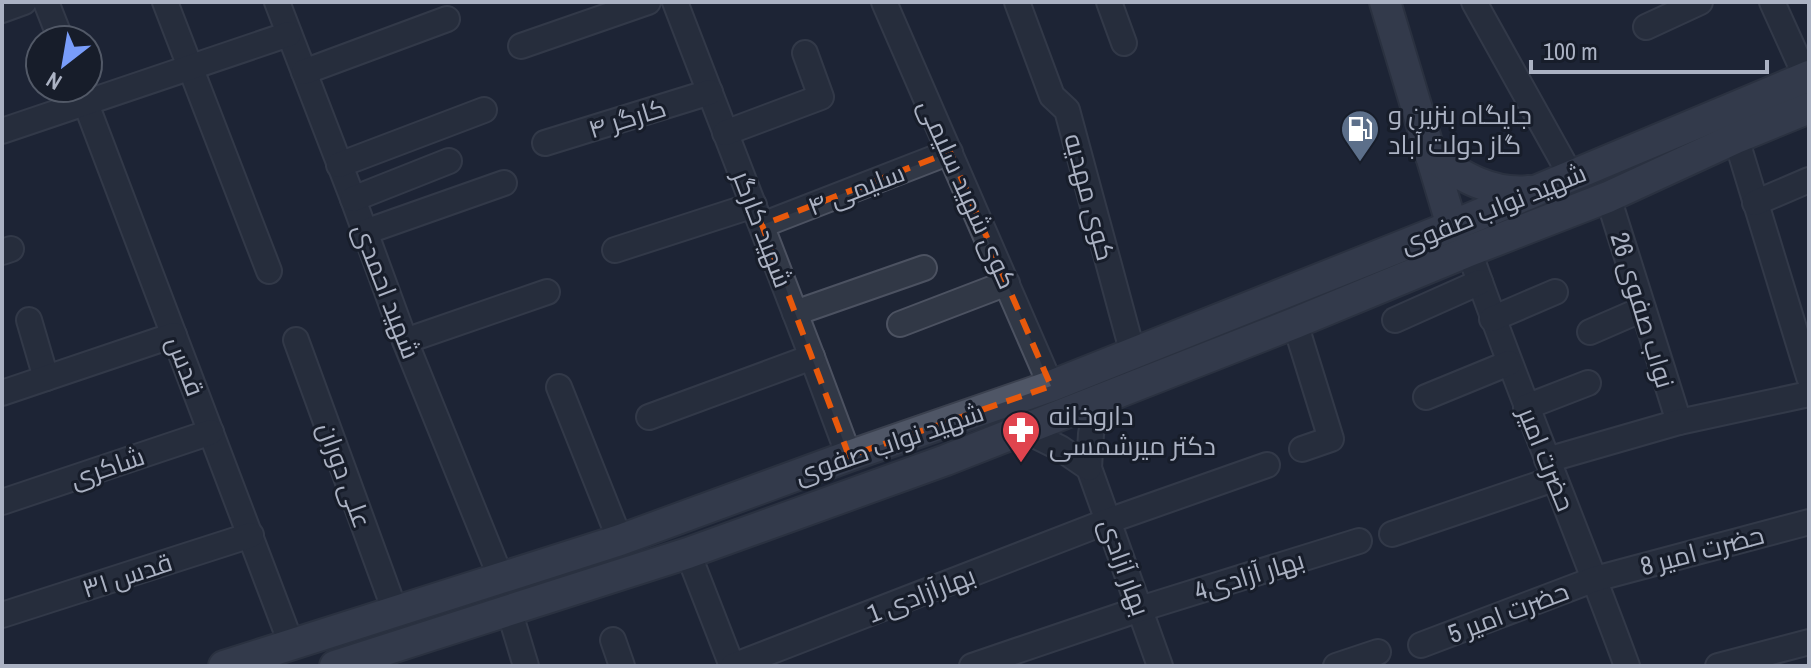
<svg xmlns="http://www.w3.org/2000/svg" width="1811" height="668" font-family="'Archivo Narrow',Cairo,sans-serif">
	<rect width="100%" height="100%" fill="#1e2535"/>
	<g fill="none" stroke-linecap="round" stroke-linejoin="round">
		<!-- minor casing -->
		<g stroke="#4c5261" stroke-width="28">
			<g id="minor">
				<polyline points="46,2 61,40"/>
				<polyline points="165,2 269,271"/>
				<polyline points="277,2 353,199 405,341 501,578"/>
				<polyline points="675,2 812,357 849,456"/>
				<polyline points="884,2 1051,386"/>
				<polyline points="1017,2 1052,96 1067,110 1133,354"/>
				<polyline points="1109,2 1124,43"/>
				<polyline points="1474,2 1571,176"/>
				<polyline points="1772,2 1806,77"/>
				<polyline points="2,10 24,2"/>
				<polyline points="1646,27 1700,2"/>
				<polyline points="521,46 648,2"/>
				<polyline points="304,72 447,19"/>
				<polyline points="80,88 292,646"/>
				<polyline points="2,131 289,34"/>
				<polyline points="725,133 821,97 805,53"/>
				<polyline points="1736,138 1809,377"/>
				<polyline points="545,143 710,92"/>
				<polyline points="339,165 484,110"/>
				<polyline points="1608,197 1679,422"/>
				<polyline points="353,199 449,161"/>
				<polyline points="1755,203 1809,180"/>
				<polyline points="762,225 950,152"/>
				<polyline points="365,232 504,183"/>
				<polyline points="615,250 754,205"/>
				<path d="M 1469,251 C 1518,391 1576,527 1627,666"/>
				<polyline points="2,252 11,249"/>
				<polyline points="795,313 924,268"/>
				<polyline points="1492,319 1555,292"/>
				<polyline points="29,320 46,378"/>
				<polyline points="1395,320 1480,282"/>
				<polyline points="1295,323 1331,439 1302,449"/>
				<polyline points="900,324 1007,283"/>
				<polyline points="1590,332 1643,309"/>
				<polyline points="296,340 395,611"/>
				<polyline points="405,341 547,292"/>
				<polyline points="559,387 620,540"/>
				<polyline points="2,393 174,335"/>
				<polyline points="1426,397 1509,363"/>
				<polyline points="1097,401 1091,434 1089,468 1160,666"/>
				<polyline points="1526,407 1588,383"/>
				<polyline points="649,417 812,357"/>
				<polyline points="1024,430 1060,448 1089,468"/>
				<polyline points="1547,460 1679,422 1809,394"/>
				<polyline points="2,502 211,432"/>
				<polyline points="1392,534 1554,479"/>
				<polyline points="688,553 732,666"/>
				<polyline points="509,610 526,666"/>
				<polyline points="2,615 251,535"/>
				<polyline points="613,640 622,666"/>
				<polyline points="1421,645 1595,579 1809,522"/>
				<polyline points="733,666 1108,521 1267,465"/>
				<polyline points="972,666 1140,609 1359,541"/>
				<polyline points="1336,666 1378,652"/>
				<polyline points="1718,666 1809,642"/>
			</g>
		</g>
		<!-- major casing -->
		<g stroke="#3b414f" stroke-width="34">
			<g id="major">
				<polyline points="1385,2 1452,226"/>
				<path d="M 1431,156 C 1461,176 1492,195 1529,191"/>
				<polyline points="224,666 620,540 849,456 1051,386 1452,226 1809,76"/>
				<polyline points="335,666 688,553 946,460 1295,323 1469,251 1608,197 1736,138 1809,108"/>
			</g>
		</g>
		<!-- minor -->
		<use href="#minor" stroke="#313846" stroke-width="24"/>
		<!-- major -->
		<use href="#major" stroke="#4f5666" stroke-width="30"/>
	</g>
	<!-- marked area -->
	<path d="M0 0H1811V668H0ZM 950,152 L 1051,386 L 849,456 L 762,225 Z" fill="#1e2535" fill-opacity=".55" fill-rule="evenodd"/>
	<path fill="none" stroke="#e8590c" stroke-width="6" stroke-dasharray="16 10" stroke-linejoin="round" d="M 950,152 L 1051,386 L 849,456 L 762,225 Z"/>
	<!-- icons -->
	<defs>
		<g id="fuel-pin" transform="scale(2)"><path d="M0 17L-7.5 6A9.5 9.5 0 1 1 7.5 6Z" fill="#5c6f8a" stroke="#171d2a"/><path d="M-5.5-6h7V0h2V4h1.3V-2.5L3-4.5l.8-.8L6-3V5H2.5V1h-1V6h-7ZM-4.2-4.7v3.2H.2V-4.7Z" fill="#fff"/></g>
		<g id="pharmacy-pin" transform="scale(2)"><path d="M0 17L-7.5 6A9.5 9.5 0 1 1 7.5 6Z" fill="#e0444e" stroke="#171d2a"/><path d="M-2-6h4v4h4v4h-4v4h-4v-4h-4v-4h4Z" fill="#fff"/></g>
	</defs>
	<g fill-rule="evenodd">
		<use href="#fuel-pin" x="1360" y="129"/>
		<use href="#pharmacy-pin" x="1021" y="430"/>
	</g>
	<g text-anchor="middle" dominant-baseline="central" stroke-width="6" stroke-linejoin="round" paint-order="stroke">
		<!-- poi labels -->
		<g font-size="26" fill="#abb2c3" stroke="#171d2a" text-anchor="start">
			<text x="1388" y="114">جایگاه بنزین و<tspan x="1388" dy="30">گاز دولت آباد</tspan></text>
			<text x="1049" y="415">داروخانه<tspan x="1049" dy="30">دکتر میرشمسی</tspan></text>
		</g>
		<!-- street labels -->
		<g font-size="26" fill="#abb2c3" stroke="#171d2a">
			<text transform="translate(627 118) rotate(-17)">کارگر ۴</text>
			<text transform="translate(856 189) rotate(-21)">سلیمی ۴</text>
			<text transform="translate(968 194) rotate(66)">کوی شهید سلیمی</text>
			<text transform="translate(1090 197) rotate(75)">کوی مهدیه</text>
			<text transform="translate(1493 208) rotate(-22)">شهید نواب صفوی</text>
			<text transform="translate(763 229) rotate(69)">شهید کارگر</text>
			<text transform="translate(387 291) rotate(69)">شهید احمدی</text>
			<text transform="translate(1643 310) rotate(73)">نواب صفوی 26</text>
			<text transform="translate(186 366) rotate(69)">قدس</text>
			<text transform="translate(889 443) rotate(-19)">شهید نواب صفوی</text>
			<text transform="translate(1547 459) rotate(68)">حضرت امیر</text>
			<text transform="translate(107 467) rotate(-19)">شاکری</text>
			<text transform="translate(345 475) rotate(70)">علی دوران</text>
			<text transform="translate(1702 550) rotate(-15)">حضرت امیر 8</text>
			<text transform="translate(1125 567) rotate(70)">بهار آزادی</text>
			<text transform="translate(127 575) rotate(-18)">قدس ۳۱</text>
			<text transform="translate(1249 575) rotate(-17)">بهار آزادی4</text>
			<text transform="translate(921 594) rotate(-21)">بهارآزادی 1</text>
			<text transform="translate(1508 612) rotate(-21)">حضرت امیر 5</text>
		</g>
	</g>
	<!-- border -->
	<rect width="1811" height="668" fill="none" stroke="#abb2c3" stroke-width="8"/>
	<!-- north arrow -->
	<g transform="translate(64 64) rotate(211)"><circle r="38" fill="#171d2a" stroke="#525967" stroke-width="2"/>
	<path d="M0-6L14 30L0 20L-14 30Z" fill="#799dfa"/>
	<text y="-12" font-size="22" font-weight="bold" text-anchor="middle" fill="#abb2c3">N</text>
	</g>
	<!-- scale -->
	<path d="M1531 60v12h236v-12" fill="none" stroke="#abb2c3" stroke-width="4"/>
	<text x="1543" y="60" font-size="24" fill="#abb2c3" stroke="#171d2a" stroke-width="6" paint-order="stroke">100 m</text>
</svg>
